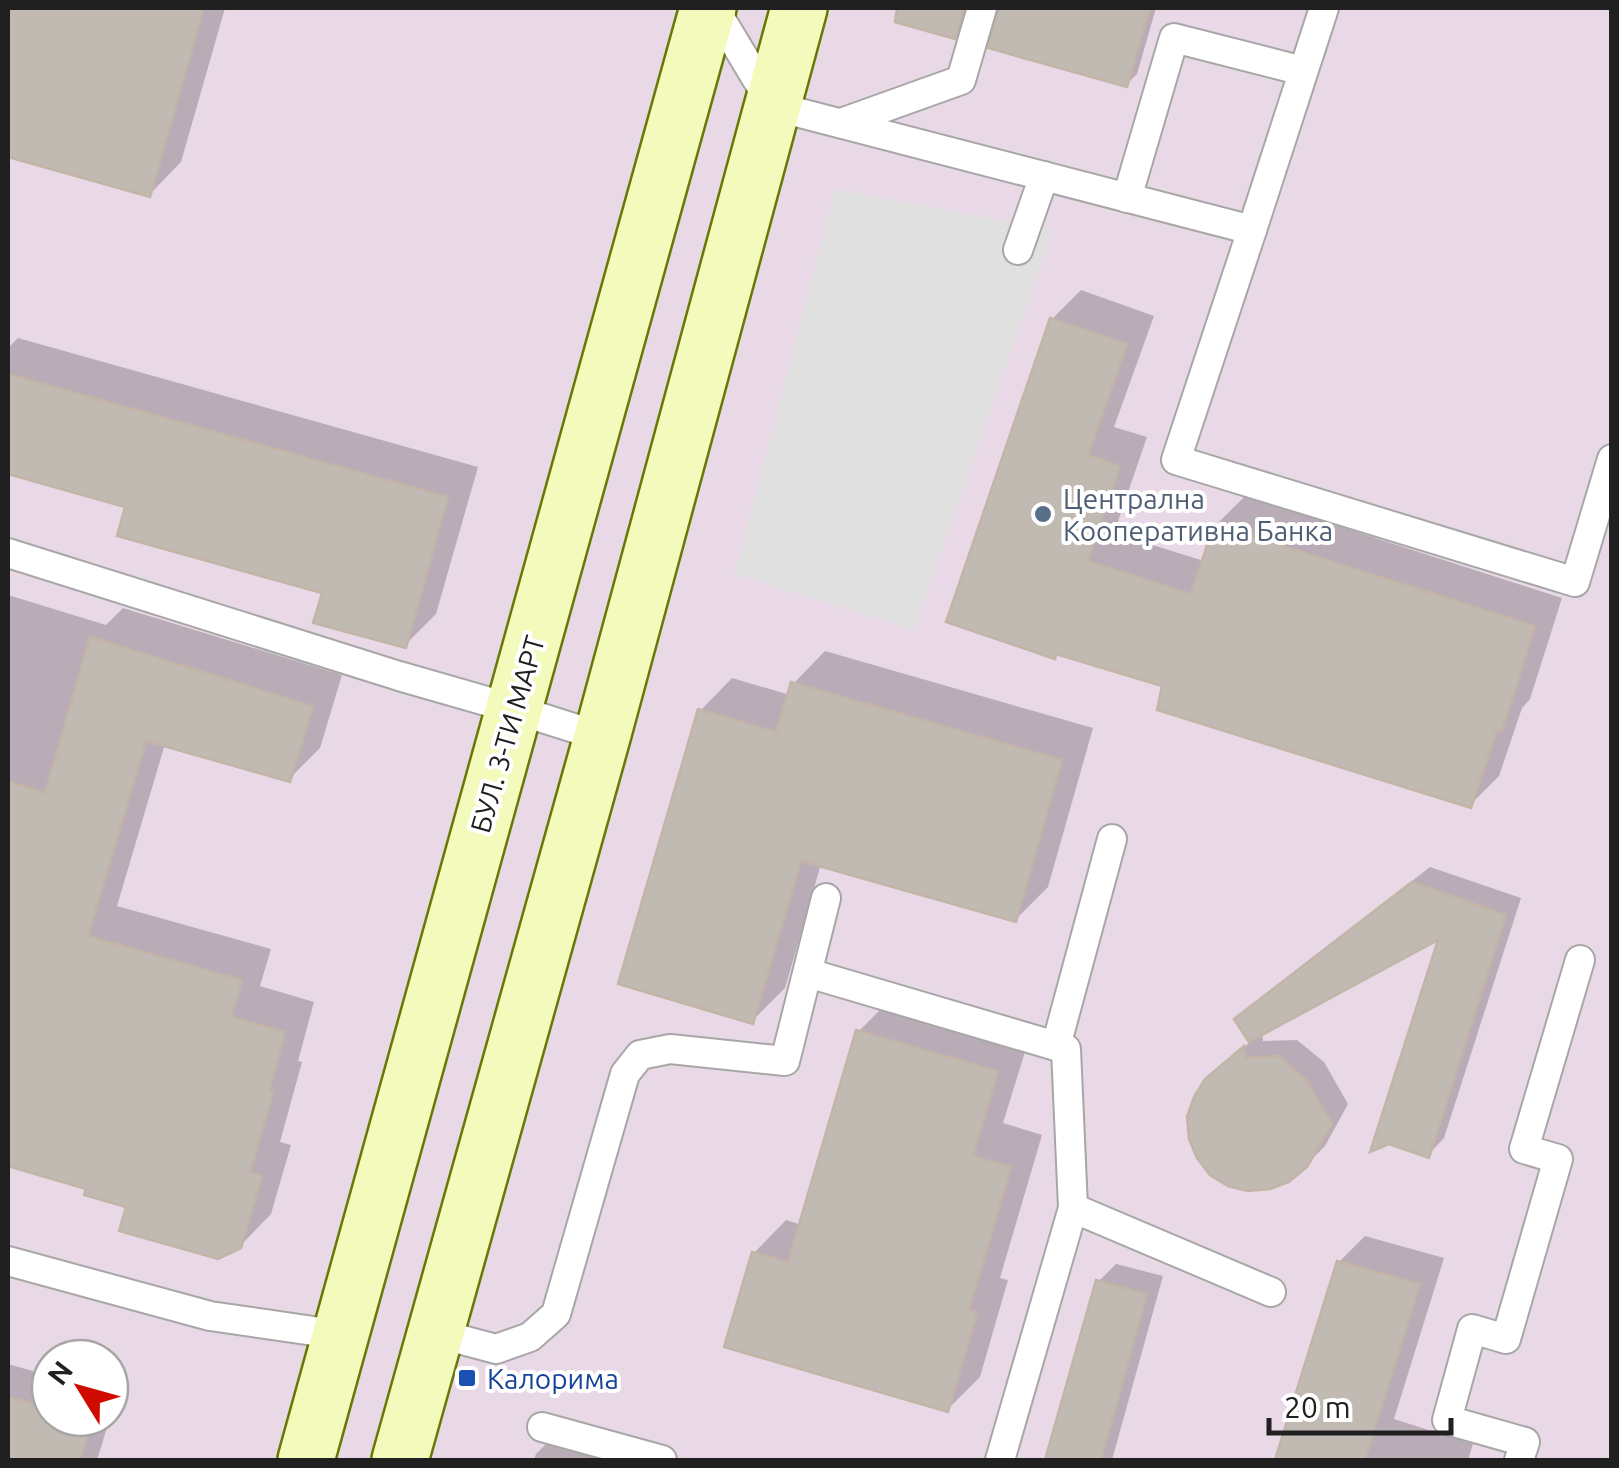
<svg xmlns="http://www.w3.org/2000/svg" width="1619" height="1468" font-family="Ubuntu,sans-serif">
	<rect width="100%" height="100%" fill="#f0ede6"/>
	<!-- industrial -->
	<path fill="#e9d8e5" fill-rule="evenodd" d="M 8,8 L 1611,8 L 1611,1460 L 8,1460 ZM 50,1358 L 110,1358 L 110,1418 L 50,1418 Z"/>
	<!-- parking -->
	<polygon fill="#e0e0e0" points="835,189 1053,230 914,630 735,574"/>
	<!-- shadow -->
	<g fill="#0003">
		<polygon points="8,8 225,8 181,162 149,195 8,155"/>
		<polygon points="945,8 971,8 965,25 954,36 939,31"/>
		<polygon points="1001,8 1156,8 1137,74 1126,85 991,47"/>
		<polygon points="1081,290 1154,316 1114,427 1147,437 1114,533 1204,561 1216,525 1245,496 1562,598 1530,699 1522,708 1499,776 1470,805 1165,684 1058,652 1052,319"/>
		<polygon points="18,338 478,467 436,614 405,645 325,591 128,505 8,471 8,348"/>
		<polygon points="8,595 106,625 123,608 342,675 320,748 289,779 165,744 117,906 271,949 260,986 314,1002 298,1061 302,1062 280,1142 291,1145 271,1214 240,1246 129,1205 89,1187 8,1163"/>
		<polygon points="825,651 1093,728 1048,887 1015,920 821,864 785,988 752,1021 700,711 732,678 790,695 793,684"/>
		<polygon points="1430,867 1521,898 1444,1138 1428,1155 1442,935 1262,1032 1263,1041 1297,1040 1324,1062 1348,1104 1325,1146 1306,1165 1207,1080 1251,1041 1237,1019 1254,1003"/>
		<polygon points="891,999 1029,1039 1003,1123 1042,1135 1000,1278 1008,1280 980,1377 948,1409 754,1253 786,1220 802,1225 858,1032"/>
		<polygon points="1365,1236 1444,1258 1394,1419 1473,1444 1468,1460 1277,1460 1339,1262"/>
		<polygon points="1116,1264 1163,1276 1112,1460 1048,1460 1098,1282"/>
		<polygon points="8,1364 50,1376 50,1418 110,1418 97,1460 8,1460"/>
		<polygon points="110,1393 117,1394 110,1417"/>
		<polygon points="562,1428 680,1460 534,1460 536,1454"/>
	</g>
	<!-- building -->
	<g fill="#c1bab2" stroke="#c2b5a8" stroke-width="2.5">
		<polygon points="8,8 204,8 150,197 8,157"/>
		<polygon points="897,8 964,8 955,39 895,22"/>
		<polygon points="999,8 1150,8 1127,87 988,48"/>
		<polygon points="1050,318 1127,344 1088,455 1120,466 1088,561 1191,594 1214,524 1535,626 1502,731 1497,730 1471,808 1157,710 1162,686 1056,654 1055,659 946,622"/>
		<polygon points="8,374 448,497 406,648 313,623 322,593 117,536 125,507 8,474"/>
		<polygon points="90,637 313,706 290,782 146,741 88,936 242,980 231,1017 285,1032 269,1091 273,1092 250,1172 262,1176 241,1248 218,1259 119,1231 126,1207 84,1195 86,1189 8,1166 8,781 45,793"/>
		<polygon points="791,682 1062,760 1016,922 801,861 753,1024 618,984 698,709 776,732"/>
		<polygon points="1412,882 1506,915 1429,1158 1389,1144 1370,1152 1438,940 1249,1042 1234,1019"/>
		<polygon points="856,1030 998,1071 973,1156 1011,1167 969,1310 977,1313 948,1412 724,1347 752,1252 788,1262"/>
		<polygon points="1244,1046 1246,1058 1279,1056 1306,1080 1332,1124 1307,1167 1289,1182 1270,1189 1248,1191 1228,1186 1210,1175 1197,1158 1189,1139 1187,1117 1194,1097 1205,1079"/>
		<polygon points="1337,1261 1420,1284 1365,1460 1275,1460"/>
		<polygon points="1096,1280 1147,1294 1101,1460 1045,1460"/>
		<polygon points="8,1397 50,1408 50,1418 84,1418 92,1420 80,1460 8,1460"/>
	</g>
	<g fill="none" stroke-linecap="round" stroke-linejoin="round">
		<!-- service casing -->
		<g stroke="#a7a7a7" stroke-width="32">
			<g id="service">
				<polyline points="714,8 773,106 1252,230 1176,460 1575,582 1612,459"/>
				<polyline points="841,123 961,80 982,8"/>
				<polyline points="1127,198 1174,38 1303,71"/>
				<polyline points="1252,230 1324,8"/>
				<polyline points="1018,250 1044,176"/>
				<polyline points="8,553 399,676 514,709 602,737"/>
				<polyline points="808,973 1066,1049 1073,1208 1000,1460"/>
				<polyline points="1056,1046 1112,839"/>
				<polyline points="1073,1208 1271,1292"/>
				<polyline points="8,1261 210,1316 341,1335"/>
				<polyline points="436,1333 496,1349 530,1337 556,1314 625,1074 640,1055 670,1049 785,1061 826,898"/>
				<polyline points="542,1427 662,1460"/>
				<polyline points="1519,1460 1525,1442 1447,1420 1472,1329 1506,1339 1558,1159 1524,1149 1580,960"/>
			</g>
		</g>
		<!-- secondary casing -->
		<g stroke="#667905" stroke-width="60">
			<g id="secondary">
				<polyline points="306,1460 708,8"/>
				<polyline points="400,1460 602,737 799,8"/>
			</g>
		</g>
		<!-- service -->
		<use href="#service" stroke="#fff" stroke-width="28"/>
		<!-- secondary -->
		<use href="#secondary" stroke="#f3fabb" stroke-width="55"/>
	</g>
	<!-- markers -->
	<circle fill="#5c6f8a" stroke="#fff" stroke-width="4" cx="1043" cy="514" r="10"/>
	<rect fill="#1a4fb4" stroke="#fff" stroke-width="4" x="457" y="1368" width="20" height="20" rx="5"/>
	<g text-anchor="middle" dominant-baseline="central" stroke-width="8" stroke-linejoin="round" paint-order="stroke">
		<!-- service labels -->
		<g font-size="28" fill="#4e5e75" stroke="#fff" text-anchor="start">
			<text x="1063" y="498">Централна<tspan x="1063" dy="32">Кооперативна Банка</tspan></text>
		</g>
		<!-- street labels -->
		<g font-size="28" fill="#202020" stroke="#fff">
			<text transform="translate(507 734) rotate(-74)">БУЛ. 3-ТИ МАРТ</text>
		</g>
		<!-- transit labels -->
		<g font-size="28" fill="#164399" stroke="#fff" text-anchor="start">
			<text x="487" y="1378">Калорима</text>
		</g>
	</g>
	<!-- border -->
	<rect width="1619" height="1468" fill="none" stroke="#202020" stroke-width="20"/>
	<!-- north arrow -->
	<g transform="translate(80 1388) rotate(307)"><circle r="48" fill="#ffffff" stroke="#a6a6a6" stroke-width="2.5"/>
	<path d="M0-8L18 38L0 25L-18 38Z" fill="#cf0b00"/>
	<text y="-15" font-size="28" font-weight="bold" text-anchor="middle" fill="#202020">N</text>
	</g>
	<!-- scale -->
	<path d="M1269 1418v15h182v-15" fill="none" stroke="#202020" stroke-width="5"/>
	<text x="1284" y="1418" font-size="30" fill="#202020" stroke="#ffffff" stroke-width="8" paint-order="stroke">20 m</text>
</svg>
